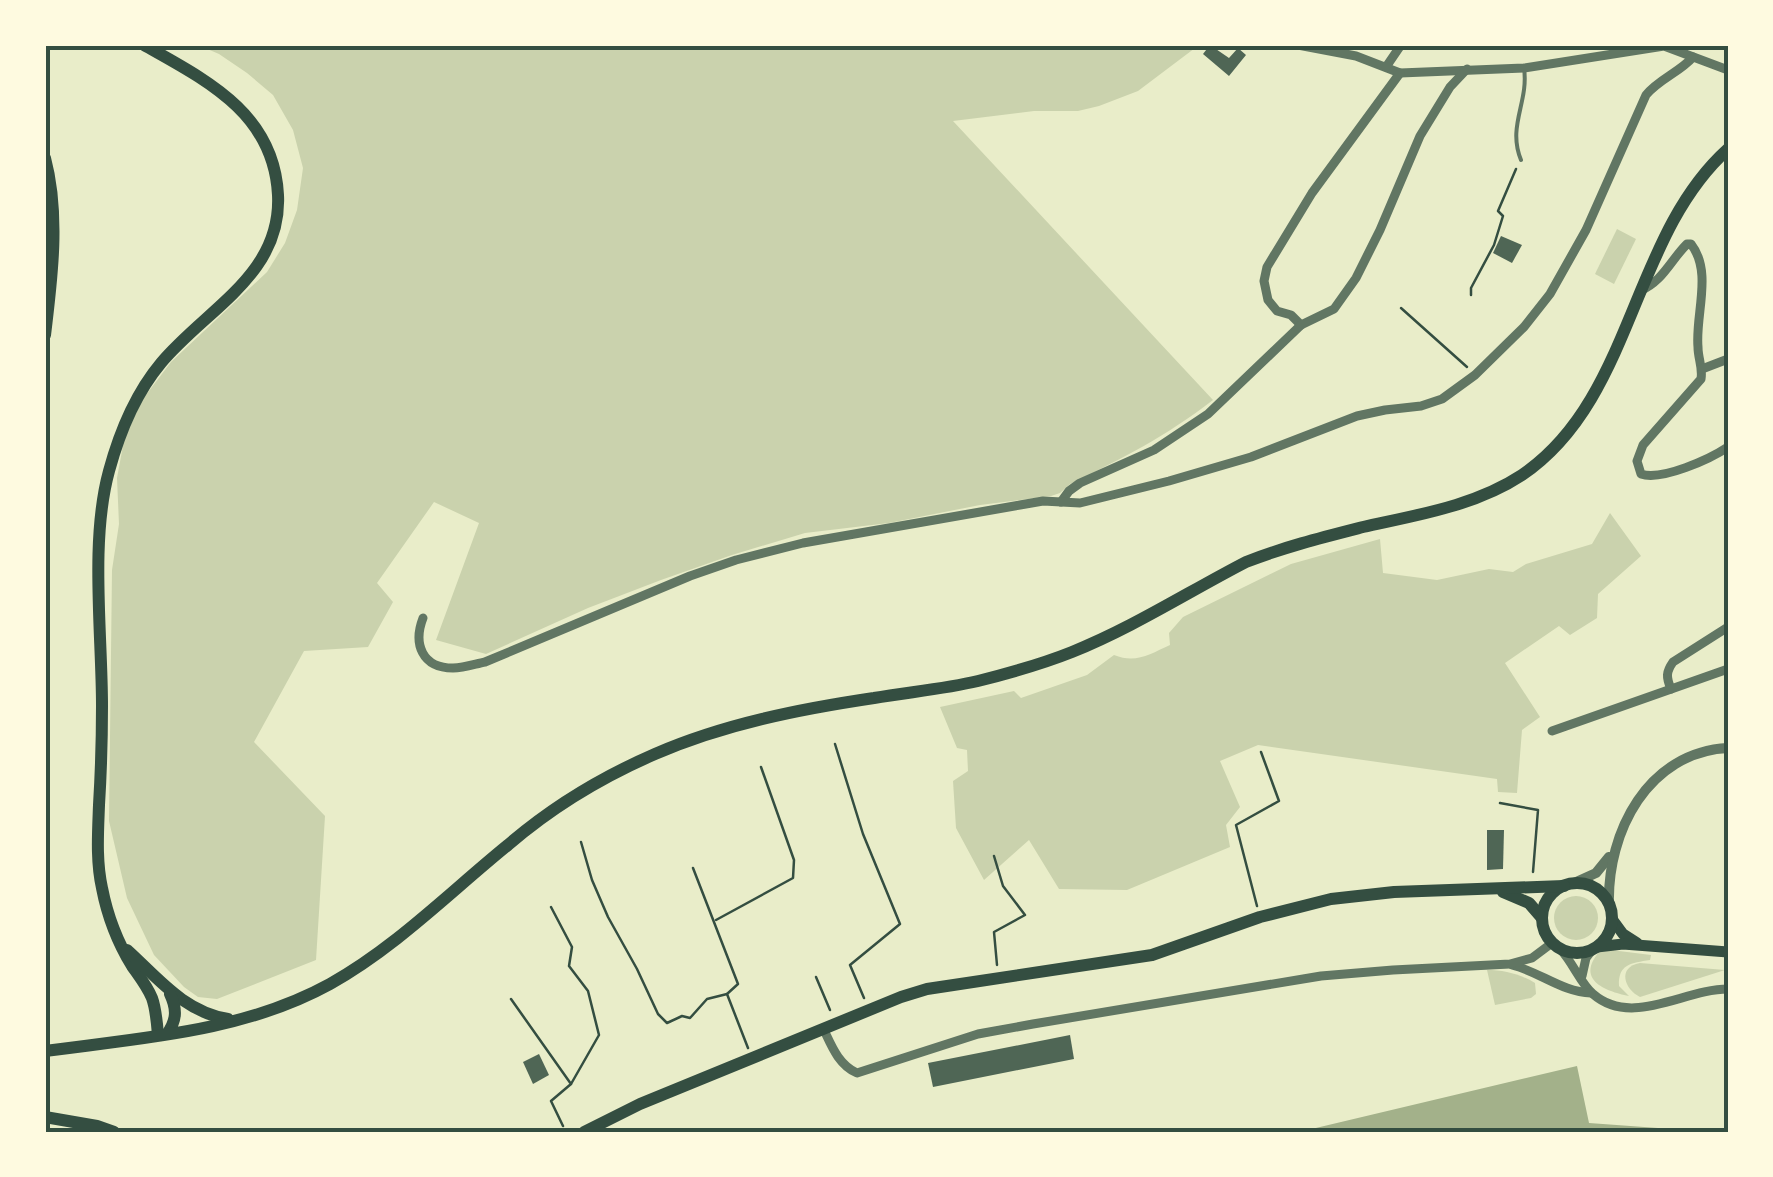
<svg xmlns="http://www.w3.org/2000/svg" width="1773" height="1177" font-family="Inter,sans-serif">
	<rect width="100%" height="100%" fill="#e9edc9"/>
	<!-- green -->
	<g fill="#cad2ad">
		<path d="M 198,45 L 1199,45 L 1138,91 L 1099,106 L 1078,111 L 1034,111 L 953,121 L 1213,400 C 1165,437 1123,458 1070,484 L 1060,493 L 1051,496 L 980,505 L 889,523 L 805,533 L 732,555 L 661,580 L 588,608 L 486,654 L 436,640 L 479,523 L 434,502 L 377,583 L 393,602 L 368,647 L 304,651 L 254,742 L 325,816 L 316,960 L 217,999 L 198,997 L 184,987 L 154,955 L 127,898 L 109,821 L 112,570 L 119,524 L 117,478 L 124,440 L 142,400 L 171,362 L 267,272 L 285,243 L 297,210 L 303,168 L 293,130 L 273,95 L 247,73 L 219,54 Z"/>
		<polygon points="1617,229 1636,239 1614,284 1595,274"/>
		<path d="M 1610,513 L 1641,556 L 1598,594 L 1597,618 L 1570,635 L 1559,626 L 1505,663 L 1540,717 L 1522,730 L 1517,793 L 1498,792 L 1497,779 L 1258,745 L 1220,761 L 1240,807 L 1226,825 L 1230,847 L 1127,890 L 1059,889 L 1029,840 L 984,880 L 956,828 L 953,781 L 968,771 L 967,750 L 957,748 L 940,707 L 1014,691 L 1021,698 L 1087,675 L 1114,655 C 1136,664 1150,654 1170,645 L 1169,633 L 1183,617 L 1291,564 L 1380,539 L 1383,573 L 1437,580 L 1489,569 L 1513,572 L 1526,564 L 1592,544 Z"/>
		<circle cx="1576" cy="918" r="22"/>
		<path d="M 1611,950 L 1651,955 L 1650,960 C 1631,963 1618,964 1619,986 L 1629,996 C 1604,991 1575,979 1600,951 Z"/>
		<path d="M 1640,963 L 1725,970 L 1640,997 C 1624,989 1617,967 1640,963 Z"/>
		<path d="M 1487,970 C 1504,970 1520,974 1535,983 L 1536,994 L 1531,998 L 1495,1005 Z"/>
	</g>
	<!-- water -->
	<polygon fill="#a3b18a" points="1577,1066 1589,1123 1713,1132 1299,1132"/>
	<!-- building -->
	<g fill="#4f6655">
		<polygon points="1210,45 1229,58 1238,48 1246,55 1229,76 1203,54"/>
		<polygon points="1501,236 1522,245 1512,263 1493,253"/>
		<polygon points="1487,830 1504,830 1503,869 1487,870"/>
		<polygon points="1070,1035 1074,1059 933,1087 928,1063"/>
		<polygon points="539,1054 549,1075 533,1084 523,1062"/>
	</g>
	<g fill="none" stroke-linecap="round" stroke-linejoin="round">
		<!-- path -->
		<g stroke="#344e41" stroke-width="2.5">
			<polyline points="1471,295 1471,288 1494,245 1503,216 1498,211 1516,169"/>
			<polyline points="1401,308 1467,367"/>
			<polyline points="835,744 863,834 900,924 850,965 864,998"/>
			<polyline points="1500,803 1538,810 1533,872"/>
			<polyline points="581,842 592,880 608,917 637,969 658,1014 667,1023 682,1016 690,1018 707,999 727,994"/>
			<polyline points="994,856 1003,886 1025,915 994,932 997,965"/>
			<polyline points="693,868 738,984 727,994 748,1048"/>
			<polyline points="1257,906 1236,825 1279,801 1261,752"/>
			<polyline points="551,907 572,947 569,966 588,991 599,1035 571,1084"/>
			<polyline points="716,920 793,878 794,860 761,767"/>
			<polyline points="816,977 830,1010"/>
			<polyline points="511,999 571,1084 551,1101 563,1126"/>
		</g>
		<!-- service -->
		<path stroke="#617663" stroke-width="4" d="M 1521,160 C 1507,126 1529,102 1524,68"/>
		<!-- minor -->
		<g stroke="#617663" stroke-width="9">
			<polyline points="1298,45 1356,56 1400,73 1524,68 1664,46 1728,70"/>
			<polyline points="1386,67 1401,45"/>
			<path d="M 1640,291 C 1663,281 1670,261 1687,244 L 1691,244 C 1713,272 1695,315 1698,347 C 1698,359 1703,367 1701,379 L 1643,445 L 1637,461 L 1641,474 C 1662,481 1710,459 1728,447"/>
			<polyline points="1301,325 1291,315 1277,311 1268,300 1264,281 1267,267 1312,193 1400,73"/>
			<polyline points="1702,369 1728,359"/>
			<polyline points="1061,502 1069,491 1080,483 1154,450 1208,414 1301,325 1334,309 1356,278 1380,230 1420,136 1450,87 1467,69"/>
			<path d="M 423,618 C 413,644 422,668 453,668 C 464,668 475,664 485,662 L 690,576 L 736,560 L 803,543 L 1020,505 L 1043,501 L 1080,503 L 1169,481 L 1251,457 L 1357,416 L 1385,410 L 1421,406 L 1442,399 L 1475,375 L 1524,327 L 1550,294 L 1586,230 L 1646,95 C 1659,79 1680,72 1693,57"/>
			<path d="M 1671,689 C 1666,677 1666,672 1673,662 L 1728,627"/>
			<polyline points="1552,731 1728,669"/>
			<path d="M 1561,950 C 1573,963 1581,984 1593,994 C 1632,1028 1684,989 1728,989"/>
			<path d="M 1512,965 C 1540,972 1562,992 1591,993"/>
			<polyline points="1582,976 1586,958 1592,950"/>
			<path d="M 824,1030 C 832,1047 839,1065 857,1073 L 978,1034 L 1033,1024 L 1321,976 L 1393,970 L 1510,964 L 1532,958 L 1552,943"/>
		</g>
		<!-- tertiary -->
		<g stroke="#617663" stroke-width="10">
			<polyline points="1574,883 1596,873 1609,857"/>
			<path d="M 1609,904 C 1607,832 1648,752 1728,748"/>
		</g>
		<!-- secondary -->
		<g stroke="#344e41" stroke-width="11">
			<polyline points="1612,919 1623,934 1637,943"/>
			<polyline points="1597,947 1623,944 1728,952"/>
		</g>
		<!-- primary -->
		<g stroke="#344e41" stroke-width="12">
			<path d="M 144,45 C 206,80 274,113 278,195 C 282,275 206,309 161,363 C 136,393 119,434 109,471 C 90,540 102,634 102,706 C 102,739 101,772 99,805 C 98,833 96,861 102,888 C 107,914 118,943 132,966 C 139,976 147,986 152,998 C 156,1009 157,1023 158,1035"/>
			<path d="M 45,158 C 60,214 52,278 45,335"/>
			<circle cx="1577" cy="918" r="35"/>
			<polyline points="1503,892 1529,903 1542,918"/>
			<path d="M 127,950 C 158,978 184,1012 228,1019"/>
			<path d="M 167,1034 C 177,1020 177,1009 170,994"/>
			<path d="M 45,1051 C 141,1038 243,1032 330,984 C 396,947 449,893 508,845 C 552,807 602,777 655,754 C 724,724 800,709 874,698 C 909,692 944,689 978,681 C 1010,673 1042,664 1072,652 C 1132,628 1188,592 1246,562 C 1284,547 1324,537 1363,527 C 1417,515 1475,506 1522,475 C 1634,399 1630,237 1728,149"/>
			<polyline points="45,1117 97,1126 114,1132"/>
			<polyline points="584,1132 640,1104 901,997 927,989 1152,955 1260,917 1331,899 1394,892 1564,886"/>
		</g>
	</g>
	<!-- border -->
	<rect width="1773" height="1177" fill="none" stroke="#fefae0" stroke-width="95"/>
	<rect x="48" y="48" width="1678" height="1082" fill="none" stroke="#344e41" stroke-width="4"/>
</svg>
